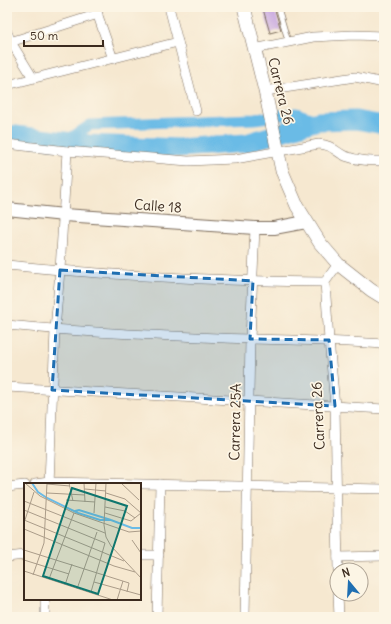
<svg xmlns="http://www.w3.org/2000/svg" width="391" height="624" font-family="Delius,sans-serif">
	<rect width="100%" height="100%" fill="#fcf5e5"/>
	<filter id="ink" filterUnits="userSpaceOnUse"><feTurbulence type="fractalNoise" baseFrequency=".025" numOctaves="2"/><feDisplacementMap in="SourceGraphic" scale="8" xChannelSelector="R" yChannelSelector="G"/><feConvolveMatrix kernelMatrix="1 2 1 2 8 2 1 2 1" color-interpolation-filters="sRGB"/></filter>
	<filter id="wash" filterUnits="userSpaceOnUse"><feTurbulence type="fractalNoise" baseFrequency=".012" numOctaves="4" result="noise"/><feDisplacementMap in="SourceGraphic" scale="16" xChannelSelector="R" yChannelSelector="G"/><feGaussianBlur stdDeviation="0.9" result="paint"/><feColorMatrix in="noise" values="0 0 0 0 0 0 0 0 0 0 0 0 0 0 0 0 0 1.4 0 .05"/><feComposite in="paint" operator="in"/></filter>
	<g filter="url(#wash)">
		<rect width="100%" height="100%" fill="#f6e8d0"/>
		<g fill="none" stroke-linecap="round" stroke-linejoin="round">
			<!-- canal -->
			<polyline stroke="#6bbbe6" stroke-width="11" points="66,141 90,125 255,119 296,113 318,121"/>
			<!-- river -->
			<polyline stroke="#6bbbe6" stroke-width="19" points="7,134 89,144 178,148 246,143 318,121 356,120 384,125"/>
		</g>
		<g id="blocks">
			<!-- building -->
			<polygon fill="#c3a0e0" points="271,7 274,7 281,30 270,33 263,9"/>
		</g>
	</g>
	<g filter="url(#ink)">
		<use href="#blocks" fill-opacity="0" stroke="#7c6c5c" stroke-width="1"/>
		<g fill="none" stroke-linecap="round" stroke-linejoin="round">
			<!-- service casing -->
			<g stroke="#7c6c5c" stroke-width="6">
				<polyline id="service" points="278,7 288,41"/>
			</g>
			<!-- minor casing -->
			<g stroke="#7c6c5c" stroke-width="10">
				<g id="minor">
					<polyline points="95,7 113,59"/>
					<polyline points="169,7 196,111"/>
					<polyline points="7,32 11,42 33,78"/>
					<polyline points="7,43 98,14"/>
					<polyline points="254,49 313,37 353,35 384,36"/>
					<polyline points="7,85 178,42"/>
					<polyline points="265,91 355,77 384,83"/>
					<path d="M 7,144 L 67,151 L 188,161 L 235,159 L 319,144 C 333,145 334,151 345,156 C 358,161 371,161 384,161"/>
					<polyline points="338,264 325,282 329,340 335,406 338,570"/>
					<path d="M 7,265 C 113,276 219,281 325,282"/>
					<path d="M 7,325 C 88,333 169,336 250,339 C 295,340 339,341 384,344"/>
					<polyline points="7,387 384,409"/>
					<polyline points="35,484 49,482 384,489"/>
					<polyline points="49,484 55,330 60,270 67,151"/>
					<polyline points="7,487 25,485"/>
					<polyline points="140,555 159,555"/>
					<polyline points="7,557 25,555"/>
					<polyline points="338,557 384,556"/>
					<polyline points="338,594 339,617"/>
					<polyline points="45,617 45,599"/>
					<polyline points="157,617 160,484"/>
					<polyline points="245,617 250,339 255,228"/>
				</g>
			</g>
			<!-- tertiary casing -->
			<g stroke="#7c6c5c" stroke-width="14">
				<polyline id="tertiary" points="7,209 64,215 255,228 274,228 306,222"/>
			</g>
			<!-- secondary casing -->
			<g stroke="#7c6c5c" stroke-width="14">
				<polyline id="secondary" points="244,7 265,91 282,171 297,206 320,243 338,264 371,290 384,298"/>
			</g>
			<!-- service -->
			<use href="#service" stroke="#fff" stroke-width="4.5"/>
			<!-- minor -->
			<use href="#minor" stroke="#fff" stroke-width="9"/>
			<!-- tertiary -->
			<use href="#tertiary" stroke="#fff" stroke-width="12"/>
			<!-- secondary -->
			<use href="#secondary" stroke="#fff" stroke-width="13"/>
		</g>
	</g>
	<!-- marked area -->
	<path fill="#1f6fb2" fill-opacity="0.2" stroke="#1f6fb2" stroke-width="3" stroke-dasharray="8 5" stroke-linejoin="round" d="M 60,270 L 253,281 L 250,339 L 329,340 L 335,406 L 52,390 Z"/>
	<g text-anchor="middle" dominant-baseline="central" stroke-width="3.5" stroke-linejoin="round" paint-order="stroke">
		<!-- street labels -->
		<g font-size="14" fill="#3b2a1e" stroke="#fcf5e5">
			<text transform="translate(281 91) rotate(76)">Carrera 26</text>
			<text transform="translate(158 206) rotate(4)">Calle 18</text>
			<text transform="translate(318 416) rotate(-93)">Carrera 26</text>
			<text transform="translate(235 422) rotate(-89)">Carrera 25A</text>
		</g>
	</g>
	<!-- overview -->
	<g transform="translate(24 483)">
		<rect width="117" height="117" fill="#f6e8d0"/>
		<path fill="none" stroke="#6bbbe6" stroke-width="2" d="M 8,0 L 14,9 L 23,15 L 54,30 L 76,37 L 87,37 L 108,45 L 117,45M 51,28 L 55,27 L 87,37"/>
		<path fill="none" stroke="#ab9c89" stroke-width="1" d="M 1,0 L 16,13 L 50,30 L 105,49 L 117,48M 45,0 L 49,18M 60,0 L 61,19M 82,0 L 80,42 L 82,54 L 87,63 L 117,95M 97,0 L 115,17M 23,1 L 46,3M 61,6 L 82,8M 23,10 L 61,12M 82,10 L 101,16 L 117,30M 42,17 L 71,19M 0,18 L 81,50M 81,24 L 101,28 L 111,35M 0,27 L 81,60M 70,30 L 72,0M 81,30 L 107,38 L 117,30M 0,37 L 100,78M 0,40 L 10,9M 0,46 L 90,83 L 111,89M 108,57 L 117,70M 0,67 L 105,100 L 103,109M 0,77 L 45,91M 0,88 L 89,117M 9,92 L 20,60 L 23,0M 25,96 L 50,30M 70,99 L 117,112M 41,102 L 48,81M 53,106 L 73,49M 67,109 L 81,60M 93,117 L 99,98"/>
		<path fill="#0f766e" fill-opacity="0.15" stroke="#0f766e" stroke-width="2" d="M 48,5 L 103,23 L 74,111 L 19,93 Z"/>
		<rect width="117" height="117" fill="none" stroke="#3b2a1e" stroke-width="2"/>
	</g>
	<!-- margin -->
	<rect width="391" height="624" fill="none" stroke="#fcf5e5" stroke-width="24"/>
	<!-- north arrow -->
	<g transform="translate(349 582) rotate(342)"><circle r="19" fill="#fcf5e5" stroke="#afa495"/>
	<path d="M0-3L7 15L0 10L-7 15Z" fill="#1f6fb2"/>
	<text y="-6" font-size="11" font-weight="bold" text-anchor="middle" fill="#3b2a1e">N</text>
	</g>
	<!-- scale -->
	<path d="M24 40v6h79v-6" fill="none" stroke="#3b2a1e" stroke-width="2"/>
	<text x="30" y="40" font-size="12" fill="#3b2a1e" stroke="#fcf5e5" stroke-width="3" paint-order="stroke">50 m</text>
</svg>
